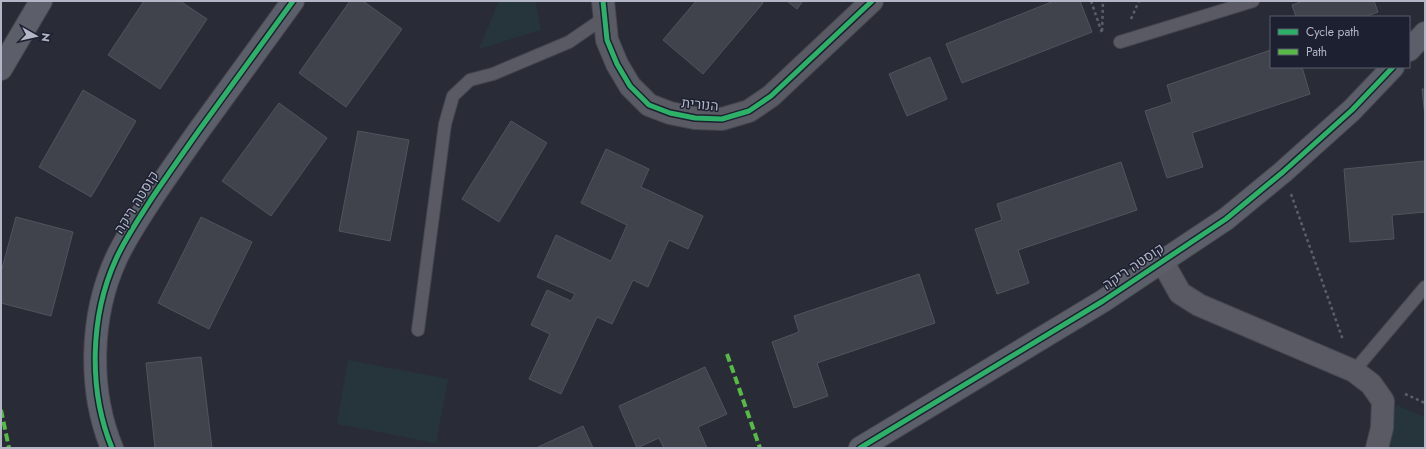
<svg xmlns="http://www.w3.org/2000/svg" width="1426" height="449" font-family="Jost,Heebo,sans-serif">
	<rect width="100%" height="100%" fill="#292c36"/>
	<!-- green -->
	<g fill="#26343c">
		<polygon points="499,1 535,1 541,30 479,49"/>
		<polygon points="348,360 448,379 436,443 337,424"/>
		<polygon points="1396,405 1425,417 1425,448 1390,448"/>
	</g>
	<!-- building -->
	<g fill="#40424c" stroke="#51535d">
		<polygon points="144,1 180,1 207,19 160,89 108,55"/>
		<polygon points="350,1 363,1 402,29 346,107 299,73"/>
		<polygon points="696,1 761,1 763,3 703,74 663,40"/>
		<polygon points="787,1 803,1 797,9"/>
		<polygon points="1054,1 1080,1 1092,32 962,83 946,44"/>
		<polygon points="1303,1 1374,1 1378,12 1364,17 1296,17 1292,5"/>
		<polygon points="1271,50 1271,67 1302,67 1310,94 1192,133 1203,167 1167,178 1145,111 1172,102 1167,85"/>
		<polygon points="930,57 947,99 907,116 889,74"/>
		<polygon points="1422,89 1425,89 1425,122 1425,117"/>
		<polygon points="83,90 136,121 91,197 39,167"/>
		<polygon points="279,103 327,138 271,216 222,181"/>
		<polygon points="511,121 547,143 499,222 462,199"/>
		<polygon points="358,131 409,140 390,241 339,231"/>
		<polygon points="606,149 649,169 641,187 703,216 688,249 669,240 648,287 633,280 612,324 597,317 561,394 529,379 550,334 531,325 547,290 571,301 575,294 537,277 556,235 611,261 627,225 581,203"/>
		<polygon points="1425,161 1425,212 1392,215 1394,239 1350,242 1344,169"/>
		<polygon points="1121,162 1137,210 1018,250 1029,283 997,294 975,229 1002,220 997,204"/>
		<polygon points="16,217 73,232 51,316 1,303 1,272"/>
		<polygon points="201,217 252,242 209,329 158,303"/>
		<polygon points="919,274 935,323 817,363 828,396 794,408 772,342 799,332 794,316"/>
		<polygon points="201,357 212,448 155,448 146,363"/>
		<polygon points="705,367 727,414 698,427 707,448 664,448 659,438 637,448 619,406"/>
		<polygon points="583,426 593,448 536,448"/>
	</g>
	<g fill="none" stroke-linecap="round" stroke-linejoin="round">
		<!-- lane casing -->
		<g stroke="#45474f" stroke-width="14">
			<g id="lane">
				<polyline points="1120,42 1253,1"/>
				<polyline points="418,330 445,124 453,96 470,80 493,74 569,42 604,18"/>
				<polyline points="1354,371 1425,287"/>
			</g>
		</g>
		<!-- street casing -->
		<g stroke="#45474f" stroke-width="24">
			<g id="street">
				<polyline points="603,1 607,40 617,64 630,86 649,105 670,113 695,118 722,119 749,111 771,96 872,1"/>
				<polyline points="1162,261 1180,293 1199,305 1354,371 1371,384 1383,401 1382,428 1377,448"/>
			</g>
		</g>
		<!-- secondary casing -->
		<g stroke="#45474f" stroke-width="24">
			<g id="secondary">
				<polyline points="1409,50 1425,33"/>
				<polyline points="1,69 41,1"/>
				<path d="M 112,448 C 88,390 90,316 116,259 C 125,239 138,220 150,201 C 166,177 183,153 200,129 C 231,86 262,44 293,1"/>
				<polyline points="860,448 1103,301 1226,219 1283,172 1352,110 1393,67"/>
			</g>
		</g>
		<!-- path -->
		<g stroke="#5c5f68" stroke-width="2.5" stroke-dasharray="3 3" stroke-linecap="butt">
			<polyline points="1091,1 1102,33 1103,1"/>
			<polyline points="1131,19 1139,1"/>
			<polyline points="1291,194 1343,340"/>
			<polyline points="1405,394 1425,403"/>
		</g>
		<!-- lane -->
		<use href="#lane" stroke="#595a64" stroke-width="12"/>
		<!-- street -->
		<use href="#street" stroke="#595a64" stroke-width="22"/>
		<!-- secondary -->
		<use href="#secondary" stroke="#5c5f69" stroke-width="22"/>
		<!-- quiet -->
		<g stroke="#58b947" stroke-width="4" stroke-dasharray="8 4" stroke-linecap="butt">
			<polyline points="727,354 760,448"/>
			<polyline points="1,410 9,448"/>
		</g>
		<!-- cycleway casing -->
		<g stroke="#1c2031" stroke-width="8">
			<g id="cycleway">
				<polyline points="603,1 607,40 617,64 630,86 649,105 670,113 695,118 722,119 749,111 771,96 872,1"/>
				<path d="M 112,448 C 88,390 90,316 116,259 C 125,239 138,220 150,201 C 166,177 183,153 200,129 C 231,86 262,44 293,1"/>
				<polyline points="860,448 1103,301 1226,219 1283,172 1352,110 1393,67"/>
			</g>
		</g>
		<!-- cycleway -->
		<use href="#cycleway" stroke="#2db169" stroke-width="5"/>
	</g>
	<g text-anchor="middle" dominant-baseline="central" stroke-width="3" stroke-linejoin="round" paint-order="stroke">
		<!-- street labels -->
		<g font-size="14" fill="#b2b6c7" stroke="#1c2031">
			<text transform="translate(700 104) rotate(5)">הנורית</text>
			<text transform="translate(136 202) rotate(-58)">קוסטה ריקה</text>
			<text transform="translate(1133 266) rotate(-34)">קוסטה ריקה</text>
		</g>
	</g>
	<!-- border -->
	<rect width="1426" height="449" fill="none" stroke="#b2b6c7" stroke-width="4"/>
	<!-- legend -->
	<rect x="1270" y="16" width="140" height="52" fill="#1c2031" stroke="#585c6d"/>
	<rect x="1278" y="29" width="20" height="6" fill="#2db169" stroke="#585c6d"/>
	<text x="1306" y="36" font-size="12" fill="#b2b6c7">Cycle path</text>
	<rect x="1278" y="49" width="20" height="6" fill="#58b947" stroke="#585c6d"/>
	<text x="1306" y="56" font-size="12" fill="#b2b6c7">Path</text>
	<!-- north arrow -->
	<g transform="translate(36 36) rotate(98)" stroke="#1c2031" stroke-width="3" paint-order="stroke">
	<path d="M0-3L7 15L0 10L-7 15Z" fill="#b2b6c7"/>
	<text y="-6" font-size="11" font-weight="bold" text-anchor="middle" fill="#b2b6c7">N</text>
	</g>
</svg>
